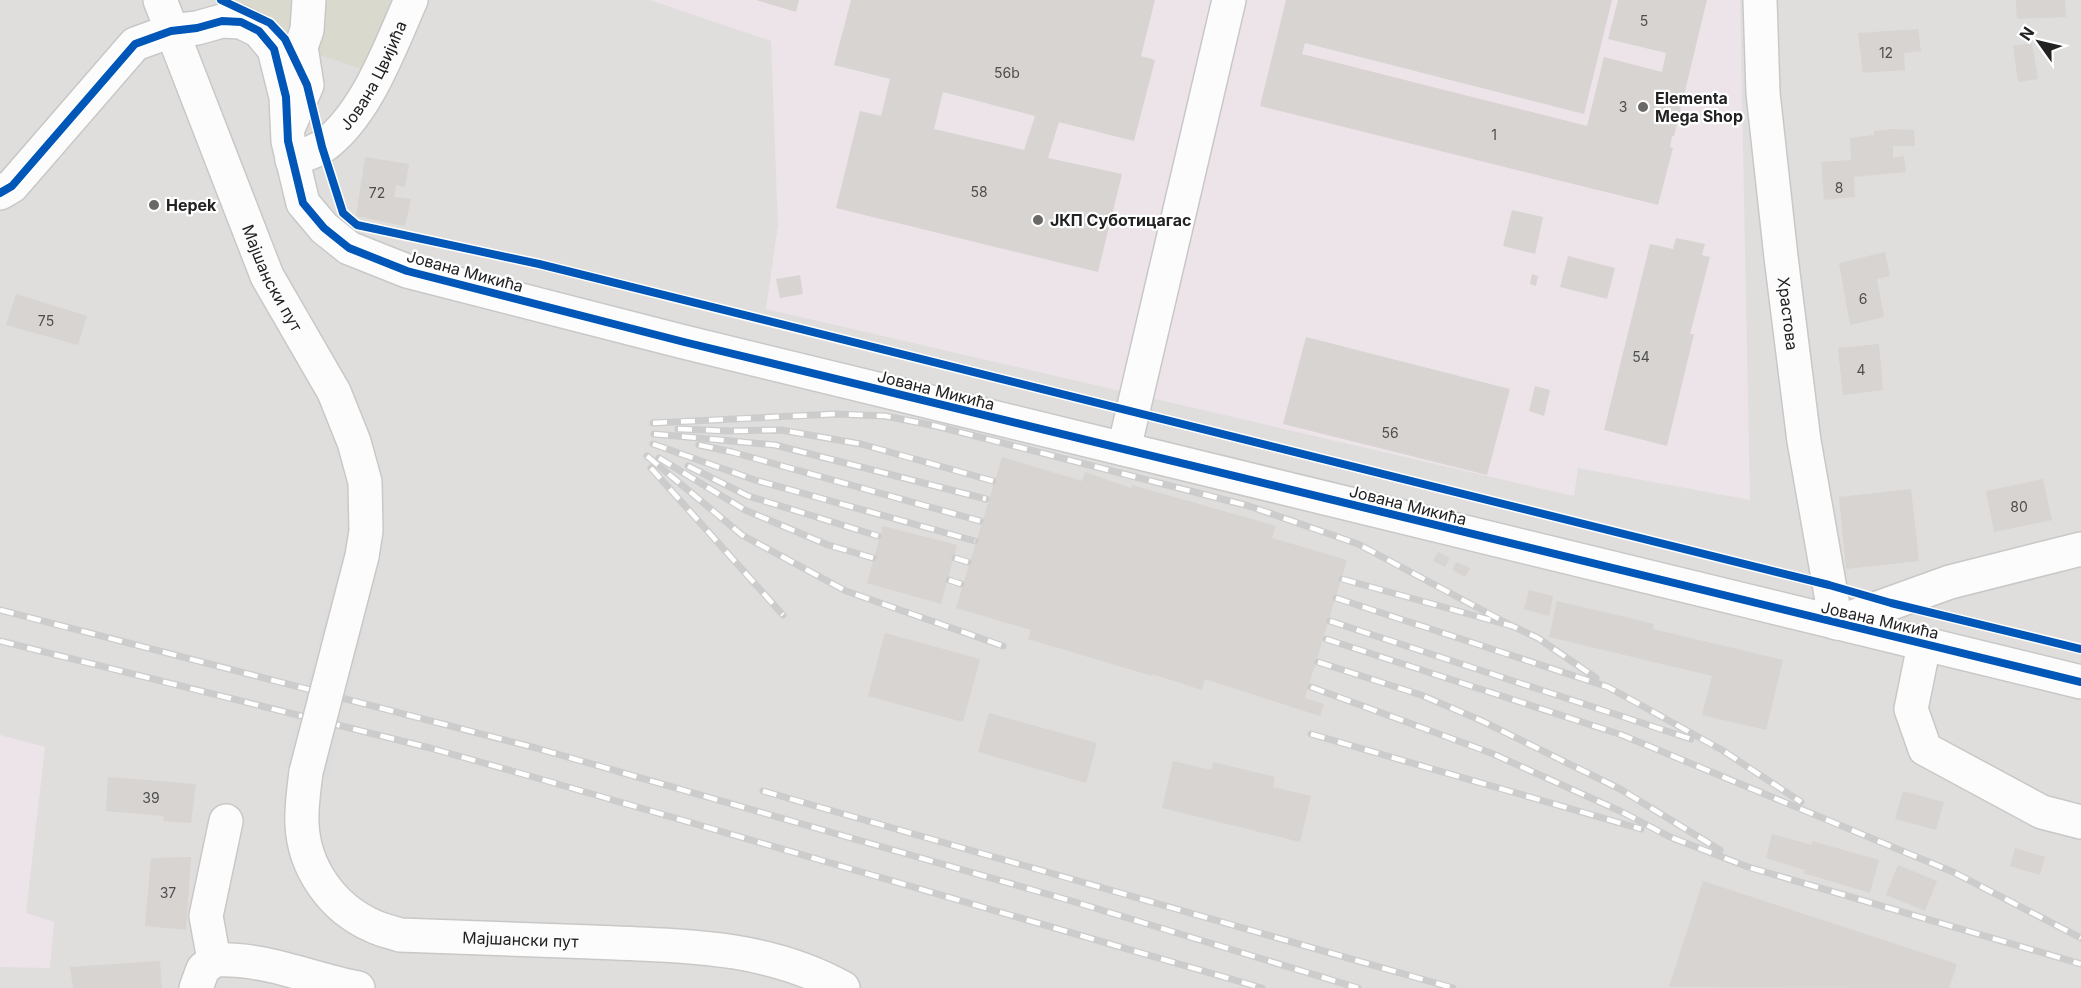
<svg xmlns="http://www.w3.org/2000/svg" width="2081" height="988" font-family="Inter,sans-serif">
	<rect width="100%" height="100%" fill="#f0eeeb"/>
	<!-- residential -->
	<rect fill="#dfdedc" x="0" y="0" width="2081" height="988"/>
	<!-- industrial -->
	<g fill="#ede4e9">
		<polygon points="650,0 1740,0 1750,500 1578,468 1574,496 766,309 778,225 771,41"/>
		<polygon points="0,735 45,747 26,913 54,922 50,968 0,967"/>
	</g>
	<!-- construction -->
	<polygon fill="#d9d9cd" points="214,0 400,0 368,71 237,28"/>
	<!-- pier -->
	<polygon fill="#dedddd" points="343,550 362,555 381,557 330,778 284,766"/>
	<!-- building -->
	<g fill="#d7d4d2" fill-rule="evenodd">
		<polygon points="756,0 799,0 796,12"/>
		<path d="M 851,0 L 1155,0 L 1141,56 L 1155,60 L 1134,141 L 1059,122 L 1048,158 L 1122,174 L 1098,272 L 836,208 L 860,111 L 881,116 L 890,79 L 834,65 ZM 943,92 L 1035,116 L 1024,150 L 934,129 Z"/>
		<polygon points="1286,0 1612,0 1584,114 1305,43 1302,54 1587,126 1604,57 1662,72 1666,53 1608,39 1618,0 1707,0 1674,136 1672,136 1670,147 1673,148 1658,205 1260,106"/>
		<polygon points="2016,0 2065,0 2066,17 2017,19"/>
		<polygon points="1918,29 1921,51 1904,53 1905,70 1863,73 1858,33"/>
		<polygon points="2032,43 2038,79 2018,82 2013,46"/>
		<polygon points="1892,129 1914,130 1915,146 1893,146 1893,158 1904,156 1906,172 1854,177 1855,197 1824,200 1821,162 1851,160 1850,138 1874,135 1874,131"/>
		<polygon points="365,157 409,164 405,187 396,185 394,197 411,199 405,226 356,216"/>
		<polygon points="1512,210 1543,217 1535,254 1503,246"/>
		<polygon points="1676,238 1705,244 1702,255 1710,257 1690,334 1694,334 1667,446 1604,430 1650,244 1673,249"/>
		<polygon points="1885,252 1890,276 1877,279 1884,317 1850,325 1839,263"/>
		<polygon points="1568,256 1615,268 1607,299 1560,287"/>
		<polygon points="1532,274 1538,276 1536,286 1530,284"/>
		<polygon points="800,275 803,294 780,298 776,279"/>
		<polygon points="16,294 87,316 78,345 6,325"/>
		<polygon points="1306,337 1510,389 1487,475 1283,424"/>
		<polygon points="1879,344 1883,390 1843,395 1838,348"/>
		<polygon points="1535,386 1550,390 1544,416 1529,411"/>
		<polygon points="1002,457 1082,481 1085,472 1131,488 1132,485 1276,526 1272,538 1347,560 1305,698 1324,704 1320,716 1205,679 1202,690 1152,674 1152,676 1028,639 1031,630 956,608"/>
		<polygon points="2043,479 2052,520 1994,532 1986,491"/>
		<polygon points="1911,489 1919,561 1846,569 1839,497"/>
		<polygon points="883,526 957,545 941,604 867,583"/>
		<polygon points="1438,552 1450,558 1445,567 1433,561"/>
		<polygon points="1456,562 1470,568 1465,577 1452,570"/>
		<polygon points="1529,590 1553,596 1549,616 1524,609"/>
		<polygon points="1557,601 1654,624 1653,629 1783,660 1766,730 1702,715 1712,676 1549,637"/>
		<polygon points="885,633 980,659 963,722 868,696"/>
		<polygon points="989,713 1097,743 1086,783 978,752"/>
		<polygon points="1173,761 1212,770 1213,762 1275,777 1273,787 1311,796 1300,842 1162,808"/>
		<polygon points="108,777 196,784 191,823 163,821 164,816 106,811"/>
		<polygon points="1903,791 1944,802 1936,830 1895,819"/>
		<polygon points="1772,834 1812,845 1812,841 1879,860 1870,893 1803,873 1805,870 1766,858"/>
		<polygon points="2015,848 2045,857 2040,875 2010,866"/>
		<polygon points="191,857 186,930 145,926 151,858"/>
		<polygon points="1898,865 1937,881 1925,911 1886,895"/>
		<polygon points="1703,881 1957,964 1949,988 1669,987"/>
		<polygon points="160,961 162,988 73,988 70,967"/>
	</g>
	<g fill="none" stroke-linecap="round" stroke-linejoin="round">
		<!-- minor casing -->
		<g stroke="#c9c8c7" stroke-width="36">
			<g id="minor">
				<path id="s1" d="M 160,0 L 267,276 L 334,392 L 354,442 L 365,482 L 366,531 L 362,556"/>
				<path id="s2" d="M 1760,0 L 1763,93 L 1781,257 L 1804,441 L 1836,623 L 1950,582 L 2081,549"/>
				<polyline points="289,126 307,85 301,47 307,30 309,0"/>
				<path id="s3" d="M 292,160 C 302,156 313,152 322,147 C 366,116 390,47 411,0"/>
				<polyline points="0,193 12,186 135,44 171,31 197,28 222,21 241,22 259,31 274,49 286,97 288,141 303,203 324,228 349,248 407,271 684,342 2081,682"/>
				<polyline points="1124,449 1229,0"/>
				<polyline points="1924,645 1911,709 1925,749 2042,812 2081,822"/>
				<path id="s4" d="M 306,772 C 304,789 301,807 302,824 C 304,868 332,908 373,926 C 381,930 391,932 400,935 C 463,937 527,940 591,942 C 679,946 764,944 843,988"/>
				<path d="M 214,960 C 263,957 311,979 358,988"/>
				<polyline points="214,960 206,916 226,821"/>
				<polyline points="196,988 203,969 214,960"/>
			</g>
		</g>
		<!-- minor -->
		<use href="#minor" stroke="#fdfcfc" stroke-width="33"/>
		<!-- rail casing -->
		<g stroke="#ccc" stroke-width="7">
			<g id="rail">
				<polyline points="653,423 835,414 885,416 936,426 1249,506 1358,544 1512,626"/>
				<polyline points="678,429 729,431 781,430 861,444 993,481"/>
				<polyline points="654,434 775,445 986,499"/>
				<polyline points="653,444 755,480 975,541"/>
				<polyline points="699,445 732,452 980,521"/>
				<polyline points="647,456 742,535 846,591 1003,646"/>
				<polyline points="659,458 745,510 828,545 873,558"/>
				<polyline points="688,466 748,496 878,536"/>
				<polyline points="651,468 783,615"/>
				<polyline points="955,558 968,562"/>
				<polyline points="1342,579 1512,626 1538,638 1596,678"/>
				<polyline points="949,580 961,584"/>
				<polyline points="1336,598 1608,687 1722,750 1801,802"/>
				<polyline points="0,610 536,748 1075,902 1358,988"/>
				<polyline points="1330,621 1691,739"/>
				<polyline points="1326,639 1622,735 1953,872 2081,938"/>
				<polyline points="0,641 430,748 530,776 1262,988"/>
				<polyline points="1318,662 1421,695 1480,720 1620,789 1720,850"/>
				<polyline points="1311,687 1491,753 1620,811 1670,837 1748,867 2081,964"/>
				<polyline points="1311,734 1641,829"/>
				<polyline points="763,791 1453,988"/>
			</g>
		</g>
		<!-- rail -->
		<use href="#rail" stroke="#fff" stroke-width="4.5" stroke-dasharray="14" stroke-linecap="butt"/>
		<!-- minor-bridge casing -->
		<g stroke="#c9c8c7" stroke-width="36" stroke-linecap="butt">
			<polyline id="minor-bridge" points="306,772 362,556"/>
		</g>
		<!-- minor-bridge -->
		<use href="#minor-bridge" stroke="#fdfcfc" stroke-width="33"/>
		<!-- cycleway casing -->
		<g stroke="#fff" stroke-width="11">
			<g id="cycleway">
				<polyline points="221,0 270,23 285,39 307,85 322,147 343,213 357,225 539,264 1829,585 1891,603 2081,649"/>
				<polyline points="0,193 12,186 135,44 171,31 197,28 222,21 241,22 259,31 274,49 286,97 288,141 303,203 324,228 349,248 407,271 684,342 2081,682"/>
			</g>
		</g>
		<!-- cycleway -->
		<use href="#cycleway" stroke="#0057b8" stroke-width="8"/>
	</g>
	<!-- markers -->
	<g fill="#6a6968" stroke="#fff" stroke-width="2">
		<circle cx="1643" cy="107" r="6"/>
		<circle cx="154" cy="205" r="6"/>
		<circle cx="1038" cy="220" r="6"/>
	</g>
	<g text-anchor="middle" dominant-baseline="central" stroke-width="4.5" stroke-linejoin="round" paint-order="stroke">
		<!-- number labels -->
		<g font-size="14" fill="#4f4e4e">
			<text x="1644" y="20">5</text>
			<text x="1886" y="52">12</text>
			<text x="1007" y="72">56b</text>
			<text x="1623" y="106">3</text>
			<text x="1494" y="134">1</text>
			<text x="1839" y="187">8</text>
			<text x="979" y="191">58</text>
			<text x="377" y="192">72</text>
			<text x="1863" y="298">6</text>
			<text x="46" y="320">75</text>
			<text x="1641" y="356">54</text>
			<text x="1861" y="369">4</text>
			<text x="1390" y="432">56</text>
			<text x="2019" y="506">80</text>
			<text x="151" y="797">39</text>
			<text x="168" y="892">37</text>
		</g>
		<!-- street labels -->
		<g font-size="16" fill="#222" stroke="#fff">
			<text stroke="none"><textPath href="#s3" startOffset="122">Јована Цвијића</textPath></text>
			<text transform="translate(465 271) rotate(15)">Јована Микића</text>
			<text stroke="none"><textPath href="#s1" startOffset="300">Мајшански пут</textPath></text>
			<text stroke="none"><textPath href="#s2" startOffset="315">Храстова</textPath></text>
			<text transform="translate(936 390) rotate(14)">Јована Микића</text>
			<text transform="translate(1408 505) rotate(14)">Јована Микића</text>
			<text transform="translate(1880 620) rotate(13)">Јована Микића</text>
			<text stroke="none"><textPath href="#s4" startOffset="332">Мајшански пут</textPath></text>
		</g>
		<!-- poi labels -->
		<g font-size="16" font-weight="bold" fill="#222" stroke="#fff" text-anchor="start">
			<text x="1655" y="98">Elementa<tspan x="1655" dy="18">Mega Shop</tspan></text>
			<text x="166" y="205">Hepek</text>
			<text x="1050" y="220">ЈКП Суботицагас</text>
		</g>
	</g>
	<!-- north arrow -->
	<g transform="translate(2039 42) rotate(304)" stroke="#ffffff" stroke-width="4.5" paint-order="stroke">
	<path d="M0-4.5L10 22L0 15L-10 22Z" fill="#222222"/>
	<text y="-9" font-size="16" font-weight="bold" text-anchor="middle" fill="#222222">N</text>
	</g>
</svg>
